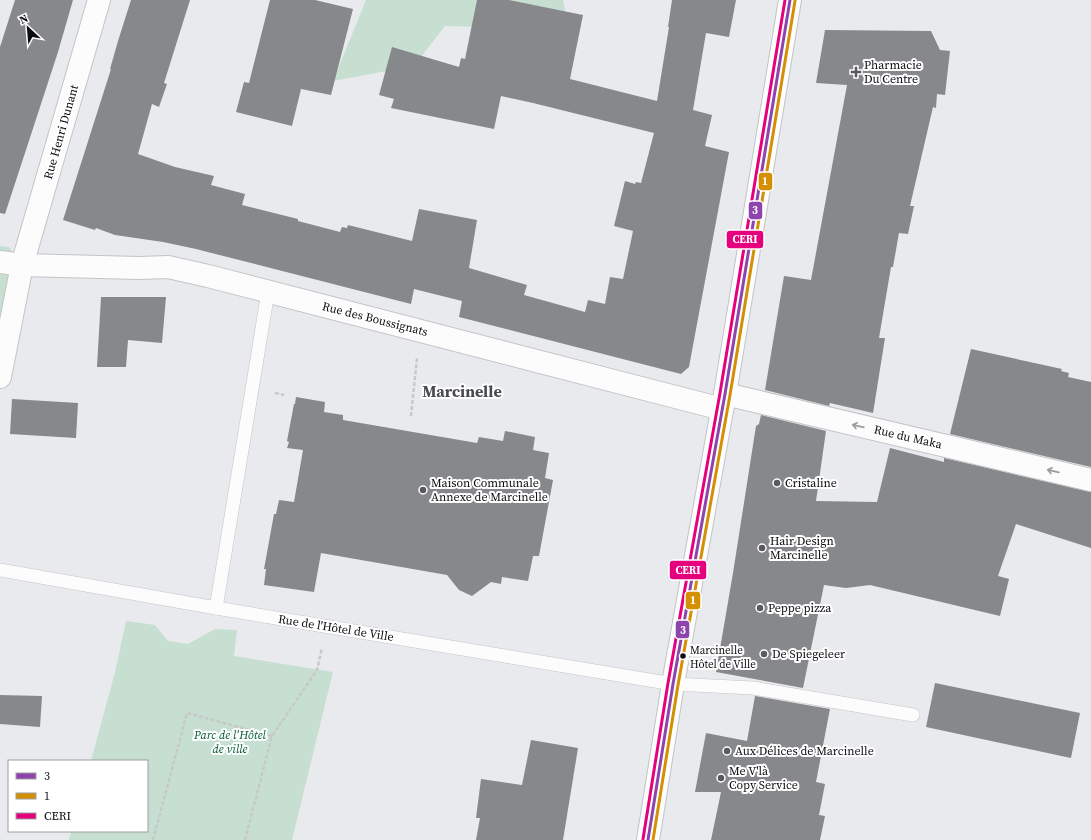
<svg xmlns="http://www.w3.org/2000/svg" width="1091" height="840" font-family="'Source Serif 4',serif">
	<rect width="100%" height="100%" fill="#e9eaee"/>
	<!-- green -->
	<g fill="#c7dfd1">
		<polygon points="366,0 563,0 569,30 445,26 414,66 333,81"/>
		<polygon points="0,246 9,247 23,266 0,377"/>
		<polygon points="126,621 155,625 168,641 188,644 215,629 237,630 234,656 333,672 292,840 69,840 71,831 147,831 147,761 91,761 115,672"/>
	</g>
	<!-- building -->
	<g fill="#87888b">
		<polygon points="15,0 73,0 58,52 5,214 0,213 0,47"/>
		<polygon points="131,0 190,0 164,83 167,84 159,107 152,104 138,154 175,167 214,176 211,185 245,194 242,205 298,219 298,221 340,232 342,227 347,228 348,225 412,241 419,209 477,220 469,268 527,285 524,295 585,312 588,300 605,304 610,277 623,279 633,231 614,226 625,181 635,184 636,182 641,183 654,133 533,103 501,96 494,129 391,108 394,99 379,95 392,47 459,67 461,58 465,59 477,0 509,0 583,15 570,79 657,101 669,27 668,27 672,0 736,0 729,37 706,33 693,110 712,115 705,146 729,152 689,367 681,374 459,317 462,301 414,289 411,304 196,249 163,242 115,235 96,228 95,230 63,220 111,69 110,69 118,41"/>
		<polygon points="270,0 315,0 353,9 331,95 301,89 292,126 236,112 244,82 249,83"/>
		<polygon points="825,30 931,31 940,50 950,51 945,95 937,94 936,108 933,107 910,206 914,206 908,234 899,233 893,267 891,267 879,338 885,338 873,413 830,403 829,406 765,390 784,276 811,280 847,85 816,83"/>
		<polygon points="101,297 166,297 162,343 128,340 126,367 97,367"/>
		<polygon points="971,349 1062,369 1061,371 1069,373 1068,377 1091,382 1091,467 950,434"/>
		<polygon points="296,397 325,402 324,412 343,415 343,420 477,443 479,437 503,441 505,431 535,437 533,450 549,453 545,478 553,480 539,556 533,556 528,581 502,577 501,584 491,582 472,596 459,590 447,575 321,553 314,592 264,585 266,569 264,569 274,514 276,514 279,500 294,502 303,450 287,448 289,442 287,441 294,404 295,404"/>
		<polygon points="12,399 78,403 76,438 10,434"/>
		<polygon points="761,415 826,431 816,501 877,502 890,448 944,462 944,458 1091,492 1091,548 1016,524 998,576 1009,579 1000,616 870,585 846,588 824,585 803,688 716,672 733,573 756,426 759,424"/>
		<polygon points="935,683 1080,713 1071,758 926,727"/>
		<polygon points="0,695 42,696 40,727 0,724"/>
		<polygon points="755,696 830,709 816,782 825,784 819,815 825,816 820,840 711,840 721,792 695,792 706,733 747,741"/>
		<polygon points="531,740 578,748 563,840 476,840 480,818 476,818 481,779 522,785"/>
	</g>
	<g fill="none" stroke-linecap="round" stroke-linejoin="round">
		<!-- service casing -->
		<g stroke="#c2c4c6" stroke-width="14">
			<g id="service">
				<polyline points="0,570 216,608 673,684 753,688 913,715"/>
				<polyline points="216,608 268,292"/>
			</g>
		</g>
		<!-- minor casing -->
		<g stroke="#c2c4c6" stroke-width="24">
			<g id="minor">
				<polyline points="0,262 22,265 139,268 168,267 208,276 722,409"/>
				<polyline points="0,377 22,265 99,0"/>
				<polyline points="725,394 1091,480"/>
			</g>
		</g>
		<!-- secondary casing -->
		<g stroke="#c2c4c6" stroke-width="24">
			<polyline id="secondary" points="648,840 673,684 725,394 790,0"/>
		</g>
		<!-- path -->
		<g stroke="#c7c8c9" stroke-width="2.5" stroke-dasharray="4 2" stroke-linecap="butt">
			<polyline points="275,393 284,395"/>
			<polyline points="411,416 417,358"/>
			<polyline points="153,840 187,713 272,736"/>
			<polyline points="245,840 272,736 317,670 322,648"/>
		</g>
		<!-- service -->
		<use href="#service" stroke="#fcfcfc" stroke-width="13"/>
		<!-- minor -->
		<use href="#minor" stroke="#fcfcfc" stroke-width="22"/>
		<!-- secondary -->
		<use href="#secondary" stroke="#fcfcfc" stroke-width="22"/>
		<!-- bus-1 casing -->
		<g stroke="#fff" stroke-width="6">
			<polyline id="bus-1" points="648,840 673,684 725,394 790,0"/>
		</g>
		<!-- bus-2 casing -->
		<g stroke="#fff" stroke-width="6">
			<polyline id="bus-2" points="653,840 678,685 730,395 795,1"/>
		</g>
		<!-- bus-3 casing -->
		<g stroke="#fff" stroke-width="6">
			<polyline id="bus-3" points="643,839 668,683 720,393 785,0"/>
		</g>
		<!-- bus-1 -->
		<use href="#bus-1" stroke="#8e44ad" stroke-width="3"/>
		<!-- bus-2 -->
		<use href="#bus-2" stroke="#d48f02" stroke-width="3"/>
		<!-- bus-3 -->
		<use href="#bus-3" stroke="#e5007d" stroke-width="3"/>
	</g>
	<!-- one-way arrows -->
	<defs><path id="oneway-shaft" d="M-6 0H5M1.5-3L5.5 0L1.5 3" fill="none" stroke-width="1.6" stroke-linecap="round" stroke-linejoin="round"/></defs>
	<g stroke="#9c9c9d">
		<use href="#oneway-shaft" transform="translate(858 426) rotate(-167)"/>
		<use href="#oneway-shaft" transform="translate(1053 471) rotate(-167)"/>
	</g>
	<!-- markers -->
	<g fill="#595a5d" stroke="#fff" stroke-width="1.5">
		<path d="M854 66h4v4h4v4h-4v4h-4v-4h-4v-4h4z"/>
		<circle cx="777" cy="483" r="4"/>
		<circle cx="423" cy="490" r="4"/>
		<circle cx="762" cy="548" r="4"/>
		<circle cx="760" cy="608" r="4"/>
		<circle cx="764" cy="654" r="4"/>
		<circle cx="727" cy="751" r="4"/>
		<circle cx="721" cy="778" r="4"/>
	</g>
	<circle fill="#0b0c0f" stroke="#fff" stroke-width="1.5" cx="683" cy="656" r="3.5"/>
	<g text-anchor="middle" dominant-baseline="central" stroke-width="4" stroke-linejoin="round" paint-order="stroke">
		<!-- bus labels -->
		<g font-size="11" fill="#0b0c0f" stroke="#fff" text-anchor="start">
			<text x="690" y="650">Marcinelle<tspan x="690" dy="14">Hôtel de Ville</tspan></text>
		</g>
		<!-- poi labels -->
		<g font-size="12" fill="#0b0c0f" stroke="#fff" text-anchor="start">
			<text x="864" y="65">Pharmacie<tspan x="864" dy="14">Du Centre</tspan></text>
			<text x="431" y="483">Maison Communale<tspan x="431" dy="14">Annexe de Marcinelle</tspan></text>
			<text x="785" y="483">Cristaline</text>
			<text x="770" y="541">Hair Design<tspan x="770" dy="14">Marcinelle</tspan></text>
			<text x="768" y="608">Peppe pizza</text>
			<text x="772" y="654">De Spiegeleer</text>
			<text x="735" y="751">Aux Délices de Marcinelle</text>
			<text x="729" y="771">Me V'là<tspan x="729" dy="14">Copy Service</tspan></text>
		</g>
		<!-- street labels -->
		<g font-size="12" fill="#0b0c0f" stroke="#fff">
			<text transform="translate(61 132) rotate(-74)">Rue Henri Dunant</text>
			<text transform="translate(375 319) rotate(14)">Rue des Boussignats</text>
			<text transform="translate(908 437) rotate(13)">Rue du Maka</text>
			<text transform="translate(336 628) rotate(9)">Rue de l'Hôtel de Ville</text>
		</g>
		<!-- park labels -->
		<g font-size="12" font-style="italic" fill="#015831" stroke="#fff">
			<text x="230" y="735">Parc de l'Hôtel<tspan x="230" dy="14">de ville</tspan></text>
		</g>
		<!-- district labels -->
		<g font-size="16" font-weight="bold" fill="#484a51" stroke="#fff">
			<text x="462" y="391">Marcinelle</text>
		</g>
	</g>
	<g stroke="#fff" stroke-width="1.5">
		<rect x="758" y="172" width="15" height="19" rx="4" fill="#d48f02"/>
		<rect x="748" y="201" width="15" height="19" rx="4" fill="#8e44ad"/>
		<rect x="726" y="230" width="38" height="19" rx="4" fill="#e5007d"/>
		<rect x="669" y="560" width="38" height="20" rx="4" fill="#e5007d"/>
		<rect x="685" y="591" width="16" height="19" rx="4" fill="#d48f02"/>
		<rect x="675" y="620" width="15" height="19" rx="4" fill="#8e44ad"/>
	</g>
	<g font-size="11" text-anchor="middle" font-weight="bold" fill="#fff">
		<text x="765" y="185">1</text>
		<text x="755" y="214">3</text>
		<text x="745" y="243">CERI</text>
		<text x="688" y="574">CERI</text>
		<text x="693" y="604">1</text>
		<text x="683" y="634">3</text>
	</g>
	<!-- legend -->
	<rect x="8" y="760" width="140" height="72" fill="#ffffff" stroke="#9d9e9f"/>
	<rect x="16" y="773" width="20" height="6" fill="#8e44ad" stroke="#9d9e9f"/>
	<text x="44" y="780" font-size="12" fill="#0b0c0f">3</text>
	<rect x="16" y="793" width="20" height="6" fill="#d48f02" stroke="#9d9e9f"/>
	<text x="44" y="800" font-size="12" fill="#0b0c0f">1</text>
	<rect x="16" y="813" width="20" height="6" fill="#e5007d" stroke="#9d9e9f"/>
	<text x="44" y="820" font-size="12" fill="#0b0c0f">CERI</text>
	<!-- north arrow -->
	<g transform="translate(28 28) rotate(334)" stroke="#ffffff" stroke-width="3" paint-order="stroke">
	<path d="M0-3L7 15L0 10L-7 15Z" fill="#0b0c0f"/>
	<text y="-6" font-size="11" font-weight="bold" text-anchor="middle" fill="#0b0c0f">N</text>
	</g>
</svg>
